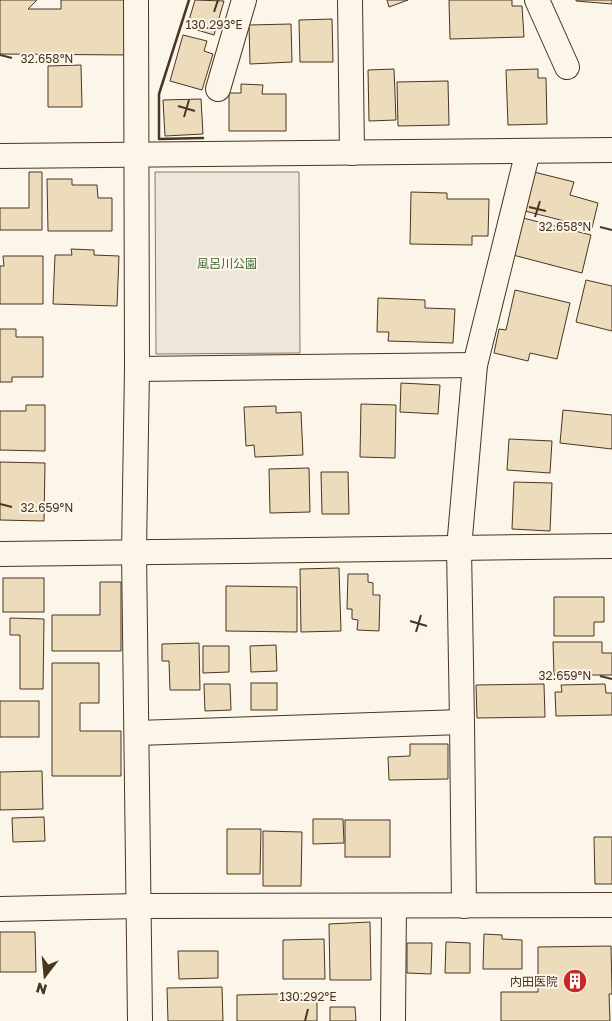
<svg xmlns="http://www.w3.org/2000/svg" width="612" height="1021" font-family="'Golos Text','Noto Sans JP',sans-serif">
	<rect width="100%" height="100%" fill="#fbf6e9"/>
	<!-- green -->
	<polygon fill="#ede6d9" stroke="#887966" points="155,172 299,172 300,353 156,354"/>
	<!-- building -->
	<g fill="#ecdcbc" stroke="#4a3520">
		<polygon points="0,0 37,0 28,9 61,9 61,0 129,0 129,55 0,54"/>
		<polygon points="195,0 224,1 214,35 187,27"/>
		<polygon points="387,0 408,0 389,7"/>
		<polygon points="449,0 512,0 512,6 522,6 524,37 450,39"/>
		<polygon points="576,0 612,0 612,4 576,1"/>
		<polygon points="332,19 333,62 300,62 299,20"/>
		<polygon points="291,24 292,62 250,64 249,25"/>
		<polygon points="183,35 207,41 204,51 213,54 202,90 170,81"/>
		<polygon points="81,65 82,107 48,107 48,66"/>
		<polygon points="394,69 396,120 369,121 368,70"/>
		<polygon points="538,69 538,78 546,78 547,124 508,125 506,70"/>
		<polygon points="448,81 449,125 398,126 397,82"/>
		<polygon points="241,84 263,85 262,94 286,94 286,131 229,131 229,93 241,93"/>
		<polygon points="201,99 203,134 165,136 163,100"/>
		<polygon points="29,172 42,172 42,230 0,230 0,208 29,208"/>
		<polygon points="534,172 574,182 570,195 598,203 592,228 525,211"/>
		<polygon points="47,179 72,179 72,185 97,185 98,198 112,198 112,231 48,231"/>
		<polygon points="411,192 447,193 447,199 489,199 488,236 472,236 472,245 410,244"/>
		<polygon points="523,218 591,235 582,273 513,255"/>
		<polygon points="71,249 94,250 94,255 119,256 117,306 53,304 55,255 72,255"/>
		<polygon points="3,256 43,256 43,304 0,304 0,266 4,266"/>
		<polygon points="586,280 612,286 612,331 576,322"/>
		<polygon points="515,290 570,303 557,359 530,353 528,361 494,353 499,329 506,330"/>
		<polygon points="378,298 425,300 425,308 455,309 453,343 388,341 389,332 377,332"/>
		<polygon points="0,329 16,329 16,337 43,337 43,377 12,377 12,382 0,382"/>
		<polygon points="401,383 440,385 438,414 400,412"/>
		<polygon points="361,404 396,405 395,458 360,457"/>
		<polygon points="26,405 45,405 45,451 0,450 0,411 26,411"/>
		<polygon points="276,406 276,413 301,412 303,455 255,457 254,445 246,446 244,407"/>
		<polygon points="563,410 612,415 612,449 560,443"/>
		<polygon points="509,439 552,441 550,473 507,470"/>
		<polygon points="0,462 45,463 44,521 0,520"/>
		<polygon points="309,468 310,512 270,513 269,469"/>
		<polygon points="321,472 348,472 349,514 322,514"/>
		<polygon points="514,482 552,483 550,531 512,529"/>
		<polygon points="339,568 341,631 301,632 300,569"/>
		<polygon points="348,574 368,574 368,582 373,583 373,595 380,595 379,631 357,630 358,620 352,619 352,609 347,609"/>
		<rect x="3" y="578" width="41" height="34"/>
		<polygon points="100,582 121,582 121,651 52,651 52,615 100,615"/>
		<polygon points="226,586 297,587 297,632 226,631"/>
		<polygon points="554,597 604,597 604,622 594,622 594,636 554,636"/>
		<polygon points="10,618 44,619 43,689 20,689 20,635 10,635"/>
		<polygon points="553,642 602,642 602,653 612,653 612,675 554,675"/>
		<polygon points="199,643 200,690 170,690 169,661 162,661 162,644"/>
		<polygon points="276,645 277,671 251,672 250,646"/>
		<polygon points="203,646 229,646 229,672 203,673"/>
		<polygon points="52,663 99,663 99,703 80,703 80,731 121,731 121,776 52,776"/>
		<rect x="251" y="683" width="26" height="27"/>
		<polygon points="204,684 230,684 231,710 205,711"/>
		<polygon points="544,684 545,717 477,718 476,685"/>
		<polygon points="605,684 606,693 612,693 612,715 556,716 555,692 562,692 561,685"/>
		<rect x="0" y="701" width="39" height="36"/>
		<polygon points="410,744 448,744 448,779 389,780 388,757 410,756"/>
		<polygon points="42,771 43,809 0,810 0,772"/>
		<polygon points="44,817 45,841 13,842 12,818"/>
		<polygon points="313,819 343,819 344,843 313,844"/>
		<rect x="345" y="820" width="45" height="37"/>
		<polygon points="227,829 261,829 260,874 227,874"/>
		<polygon points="263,831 302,832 301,886 263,886"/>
		<polygon points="594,837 612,837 612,884 595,884"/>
		<polygon points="370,922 371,980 330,980 329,924"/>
		<polygon points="0,932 35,932 36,972 0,972"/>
		<polygon points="484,934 502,935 502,939 522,940 522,969 483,969"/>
		<polygon points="324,939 325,979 283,979 283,940"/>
		<polygon points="446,942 470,943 470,973 445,973"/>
		<polygon points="407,943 432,943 431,974 407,973"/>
		<polygon points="611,946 612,994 609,994 610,1021 501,1021 501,992 538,992 538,947"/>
		<polygon points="178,951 218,951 218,978 179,979"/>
		<polygon points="222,987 223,1021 168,1021 167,988"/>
		<polygon points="317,993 317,1021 237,1021 237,995"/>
		<polygon points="330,1007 355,1007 356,1021 330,1021"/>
	</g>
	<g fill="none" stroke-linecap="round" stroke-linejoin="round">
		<!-- street casing -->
		<g stroke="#4a3520" stroke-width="26">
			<g id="street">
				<polyline points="136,0 137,369 134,552 140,1021"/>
				<polyline points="350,0 352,153"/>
				<polyline points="537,0 567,67"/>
				<polyline points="218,89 244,0"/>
				<polyline points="0,156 612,150"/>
				<polyline points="137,369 475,365"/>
				<polyline points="0,554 612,546"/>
				<polyline points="137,733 462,722"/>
				<polyline points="464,906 462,722 459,548 475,365 528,151"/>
				<polyline points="0,909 138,906 612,905"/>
				<polyline points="393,1021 394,906"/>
			</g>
		</g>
		<!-- street -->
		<use href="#street" stroke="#fbf6e9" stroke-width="24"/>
		<!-- wall -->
		<polyline stroke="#4a3520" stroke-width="2.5" points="189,0 159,94 159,139 203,138"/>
	</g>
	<!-- ticks -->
	<path fill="none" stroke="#4a3520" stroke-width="2" d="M 214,12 L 218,0M 0,55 L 12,58M 178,106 L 195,111M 184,117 L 189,100M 529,207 L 546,211M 535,217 L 540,201M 600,227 L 612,230M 0,504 L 12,507M 410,621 L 427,626M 416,632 L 421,615M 600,676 L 612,679M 305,1021 L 308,1009"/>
	<!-- icons -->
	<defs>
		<g id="building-disc" transform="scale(1.25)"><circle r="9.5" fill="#c62828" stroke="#fbf6e9"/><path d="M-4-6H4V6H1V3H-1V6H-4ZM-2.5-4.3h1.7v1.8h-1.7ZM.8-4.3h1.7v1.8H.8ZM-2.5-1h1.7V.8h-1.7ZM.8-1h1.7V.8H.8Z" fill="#fff"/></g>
	</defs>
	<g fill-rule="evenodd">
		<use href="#building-disc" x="575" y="981"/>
	</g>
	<g text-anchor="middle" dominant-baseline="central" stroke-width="4" stroke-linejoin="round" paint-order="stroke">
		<!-- park labels -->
		<g font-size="12" fill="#436837" stroke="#fbf6e9">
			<text x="227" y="263">風呂川公園</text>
		</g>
		<!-- poi labels -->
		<g font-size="12" fill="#4a3520" stroke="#fbf6e9" text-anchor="end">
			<text x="558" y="981">内田医院</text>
		</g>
	</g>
	<g font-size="12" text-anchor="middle" fill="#4a3520" stroke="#fbf6e9" stroke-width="4" stroke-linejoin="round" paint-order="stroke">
		<text x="214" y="29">130.293°E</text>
		<text x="47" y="63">32.658°N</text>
		<text x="565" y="231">32.658°N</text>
		<text x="47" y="512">32.659°N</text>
		<text x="565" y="680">32.659°N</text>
		<text x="308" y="1001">130.292°E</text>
	</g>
	<!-- north arrow -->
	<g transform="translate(45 976) rotate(196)" stroke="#fbf6e9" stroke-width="4" paint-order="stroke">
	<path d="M0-4L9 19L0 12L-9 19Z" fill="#4a3520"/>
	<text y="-8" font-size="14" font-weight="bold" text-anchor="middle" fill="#4a3520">N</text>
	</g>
</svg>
